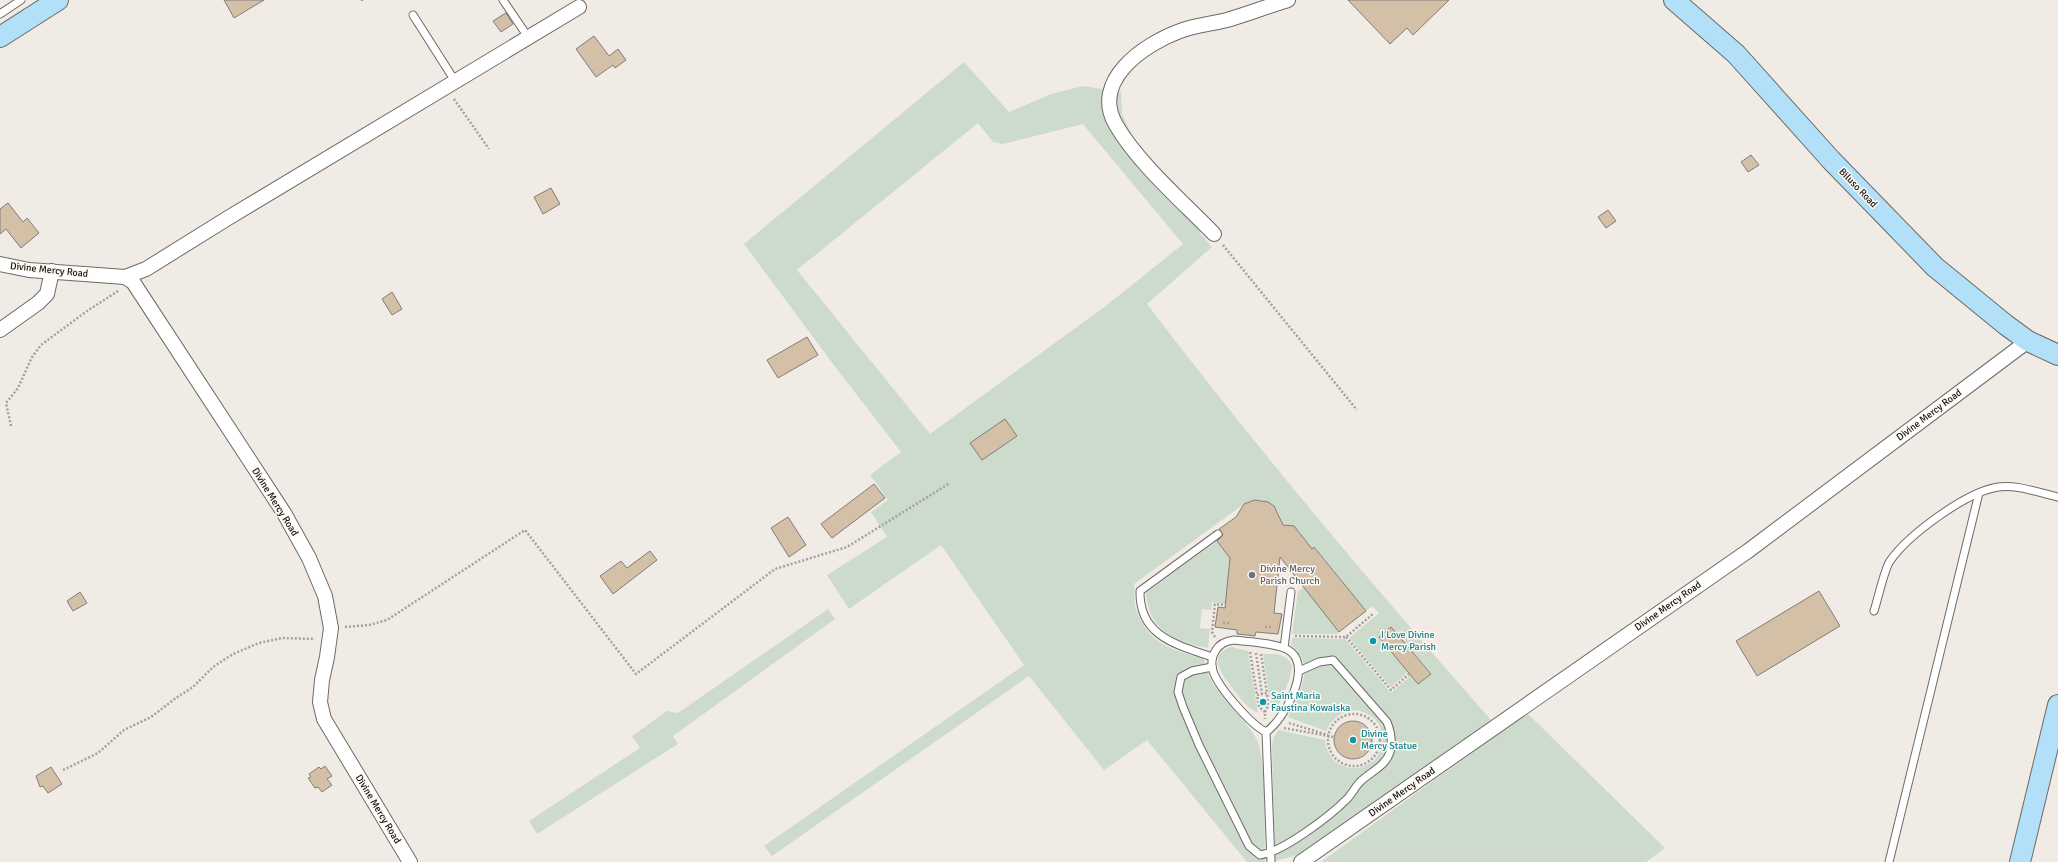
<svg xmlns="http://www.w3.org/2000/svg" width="2058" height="862" font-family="Signika,sans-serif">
	<rect width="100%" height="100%" fill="#f1ebe6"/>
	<!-- green -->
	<g fill="#ccdbcc" fill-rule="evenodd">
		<path d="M 964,62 L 1009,112 L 1051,94 L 1083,86 L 1121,92 L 1122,114 L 1136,144 L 1210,221 L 1199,232 L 1212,247 L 1147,304 C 1256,447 1372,585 1491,720 L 1298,855 L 1275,861 L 1272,746 L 1273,739 L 1278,730 L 1325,740 C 1330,782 1387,774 1382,735 C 1381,726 1376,718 1367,714 C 1350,704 1333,716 1326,731 L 1288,717 C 1299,693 1317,665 1291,645 L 1292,638 L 1345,639 L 1391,693 L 1411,675 L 1418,684 L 1431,673 L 1391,627 L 1379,638 L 1408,672 L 1391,687 L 1349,638 L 1379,613 L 1372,606 L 1366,611 L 1315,547 L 1312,549 L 1294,526 L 1281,524 C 1280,504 1262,494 1244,504 L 1134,584 C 1135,592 1134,602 1136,609 C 1148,644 1172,650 1204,659 C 1207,690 1243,713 1257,740 C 1267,762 1264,834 1265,862 L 1247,862 L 1147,740 L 1104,770 L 1029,676 L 772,856 L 764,846 L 1024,665 L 941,545 L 849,609 L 827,575 L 887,537 L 871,512 L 888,500 L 870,475 L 901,452 L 833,364 L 744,244 ZM 978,123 L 993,142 L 1003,144 L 1083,124 L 1183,244 L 1107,305 L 930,434 L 797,270 Z"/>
		<path d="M 1217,541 L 1230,558 L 1225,604 L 1212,602 L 1211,610 L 1202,609 L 1200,628 L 1210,629 L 1208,648 C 1174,642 1149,631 1146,593 Z"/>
		<polygon points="1304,587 1339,632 1337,634 1292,634 1298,591"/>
		<polygon points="828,609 835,619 673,736 678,744 537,834 529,821 640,748 632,736 667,711 678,713"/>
		<path d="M 1231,647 L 1248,651 L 1258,713 C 1247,708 1241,699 1234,690 C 1224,677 1205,655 1231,647 Z"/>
		<path d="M 1263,654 C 1275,654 1287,653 1292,666 L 1289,681 L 1276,711 L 1272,713 Z"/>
		<polygon points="1527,713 1665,848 1646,862 1321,862"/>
	</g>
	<!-- building -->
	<g fill="#d4bfa7" stroke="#817d78">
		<polygon points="224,0 264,0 234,18"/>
		<polygon points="1348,0 1449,0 1413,35 1407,28 1390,44"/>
		<polygon points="506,13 513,24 501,32 493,21"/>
		<polygon points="594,36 609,56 618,49 626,60 615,68 613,65 596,77 576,49"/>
		<polygon points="1751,155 1759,165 1748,172 1741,162"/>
		<polygon points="551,188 560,204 543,214 534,197"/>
		<polygon points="8,203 23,222 27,218 39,233 21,248 6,229 0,234 0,209"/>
		<polygon points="1608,210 1616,221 1606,228 1598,217"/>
		<polygon points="392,292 402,309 392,315 382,299"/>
		<polygon points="807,337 818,355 778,378 767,360"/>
		<polygon points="1005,419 1017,436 982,460 970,443"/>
		<polygon points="874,484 885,498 832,538 821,524"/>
		<polygon points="1255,500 1268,502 1274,506 1283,525 1294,526 1312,549 1314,547 1366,611 1339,632 1280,557 1274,613 1282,614 1278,634 1256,632 1255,636 1247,635 1237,634 1237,630 1215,627 1218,607 1225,608 1230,558 1217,541 1223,535 1219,529 1236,517 1244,504"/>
		<polygon points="788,517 806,545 789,557 771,528"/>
		<polygon points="650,551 657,560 613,594 600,576 621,561 627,568"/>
		<polygon points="1819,591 1840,626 1757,676 1736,641"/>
		<polygon points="80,592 87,603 73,611 67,601"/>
		<polygon points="1391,627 1431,674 1418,684 1379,637"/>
		<circle cx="1353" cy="740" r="19"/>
		<polygon points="325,766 332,776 327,779 332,785 322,792 318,787 315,788 308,778 311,777 309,774 319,767 321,769"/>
		<polygon points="51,767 62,784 48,793 43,786 40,787 36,776"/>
	</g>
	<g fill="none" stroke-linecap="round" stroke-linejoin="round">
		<!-- lane casing -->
		<g stroke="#6e6a65" stroke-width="9">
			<g id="lane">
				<polyline points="503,0 528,37"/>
				<polyline points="0,14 21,0"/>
				<polyline points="413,15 455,81"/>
				<path d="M 1874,611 C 1878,599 1884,570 1890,561 C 1908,535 1966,492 1998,487 C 2016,484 2040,493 2058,497"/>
				<path d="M 1234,640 C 1248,642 1282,643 1291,652 C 1312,669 1284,720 1266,732 C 1251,725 1218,687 1213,671 C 1211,664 1212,656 1216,650 C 1220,643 1226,641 1234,640 Z"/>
				<polyline points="1284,648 1291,592"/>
				<path d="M 1212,657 C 1178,645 1139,637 1140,591 L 1218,534"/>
				<path d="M 1212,667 L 1192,671 L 1181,677 L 1178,692 L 1183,707 L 1199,745 L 1249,846 L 1260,855 C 1283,852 1330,816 1347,799 C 1352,794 1355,787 1360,782 C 1370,772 1386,766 1390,752 C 1393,741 1391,732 1387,722 L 1333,660 L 1319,662 L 1299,671"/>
				<polyline points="1266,732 1271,862"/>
				<polyline points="1889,862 1979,493"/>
			</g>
		</g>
		<!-- street casing -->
		<g stroke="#6e6a65" stroke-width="16">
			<g id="street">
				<path d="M 1214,234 C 1183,202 1138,163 1116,125 C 1090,81 1144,44 1180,31 C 1195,25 1211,24 1227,20 C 1248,14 1268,6 1288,0"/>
				<polyline points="0,264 29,270 125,277 133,282 284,513 309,558 325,596 331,628 327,657 322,680 320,702 324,719 410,862"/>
				<polyline points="125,277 146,269 228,218 579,7"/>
				<polyline points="0,330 38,303 47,294 52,271"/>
				<polyline points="1301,862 1748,551 2028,341"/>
			</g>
		</g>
		<!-- secondary casing -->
		<g stroke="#6e6a65" stroke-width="22">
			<g id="secondary">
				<polyline points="1674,0 1736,54 1831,160 1935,267 2006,325 2028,341 2058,355"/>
				<polyline points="0,37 58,0"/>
				<polyline points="2020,862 2058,705"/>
			</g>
		</g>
		<!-- path -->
		<g stroke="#a5a09c" stroke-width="2.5" stroke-dasharray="2 2" stroke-linecap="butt">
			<polyline points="362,0 362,1"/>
			<polyline points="454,99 489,149"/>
			<polyline points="1223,245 1357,410"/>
			<polyline points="11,426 6,403 18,388 32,357 41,345 87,311 118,291"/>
			<polyline points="1223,623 1229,623"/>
			<polyline points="345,627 369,625 387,620 525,530 636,674 775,569 847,547 950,483"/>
			<polyline points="1265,627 1271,627"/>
			<polyline points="1295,636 1346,637 1374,613"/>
			<polyline points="1215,637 1212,632 1215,604 1225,605"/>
			<polyline points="1346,637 1391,690 1409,674"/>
			<polyline points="1250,652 1257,695"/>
			<polyline points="1256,653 1262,694"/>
			<polyline points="1261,654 1267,693"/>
			<polyline points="1265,712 1259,707 1257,695 1267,693 1268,706 1265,712 1265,719"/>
			<circle cx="1354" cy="740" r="26"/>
			<polyline points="1289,723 1328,735"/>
			<polyline points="1284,728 1334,737"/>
			<polyline points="63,770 98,753 124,730 151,717 176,698 193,687 213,667 233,654 259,643 282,638 315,639"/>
		</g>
		<!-- lane -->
		<use href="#lane" stroke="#fff" stroke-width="7"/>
		<!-- street -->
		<use href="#street" stroke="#fff" stroke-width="14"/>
		<!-- secondary -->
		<use href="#secondary" stroke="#b2e0f8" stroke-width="20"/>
	</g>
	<!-- markers -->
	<circle fill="#6b7280" stroke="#fef9f3" stroke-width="1.5" cx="1252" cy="575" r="4"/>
	<g fill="#0f9aa8" stroke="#fef9f3" stroke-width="1.5">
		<circle cx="1373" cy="641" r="4"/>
		<circle cx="1263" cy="702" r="4"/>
		<circle cx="1353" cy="740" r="4"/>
	</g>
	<g text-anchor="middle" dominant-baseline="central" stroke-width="3" stroke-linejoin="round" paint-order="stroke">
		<!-- street labels -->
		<g font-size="10" fill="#141311" stroke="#fef9f3">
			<text transform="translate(1858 188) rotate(46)">Biluso Road</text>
			<text transform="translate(49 270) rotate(6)">Divine Mercy Road</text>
			<text transform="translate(1929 415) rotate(-37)">Divine Mercy Road</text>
			<text transform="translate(275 502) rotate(58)">Divine Mercy Road</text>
			<text transform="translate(1668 606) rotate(-35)">Divine Mercy Road</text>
			<text transform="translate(1402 792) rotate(-35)">Divine Mercy Road</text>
			<text transform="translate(378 809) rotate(59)">Divine Mercy Road</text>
		</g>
		<!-- worship labels -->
		<g font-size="10" fill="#5b616d" stroke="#fef9f3" text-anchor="start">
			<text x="1260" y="569">Divine Mercy<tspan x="1260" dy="12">Parish Church</tspan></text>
		</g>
		<!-- culture labels -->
		<g font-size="10" fill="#0d838f" stroke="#fef9f3" text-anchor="start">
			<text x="1381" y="635">I Love Divine<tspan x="1381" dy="12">Mercy Parish</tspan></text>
			<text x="1271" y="696">Saint Maria<tspan x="1271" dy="12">Faustina Kowalska</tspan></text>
			<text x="1361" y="734">Divine<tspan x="1361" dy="12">Mercy Statue</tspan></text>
		</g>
	</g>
</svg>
